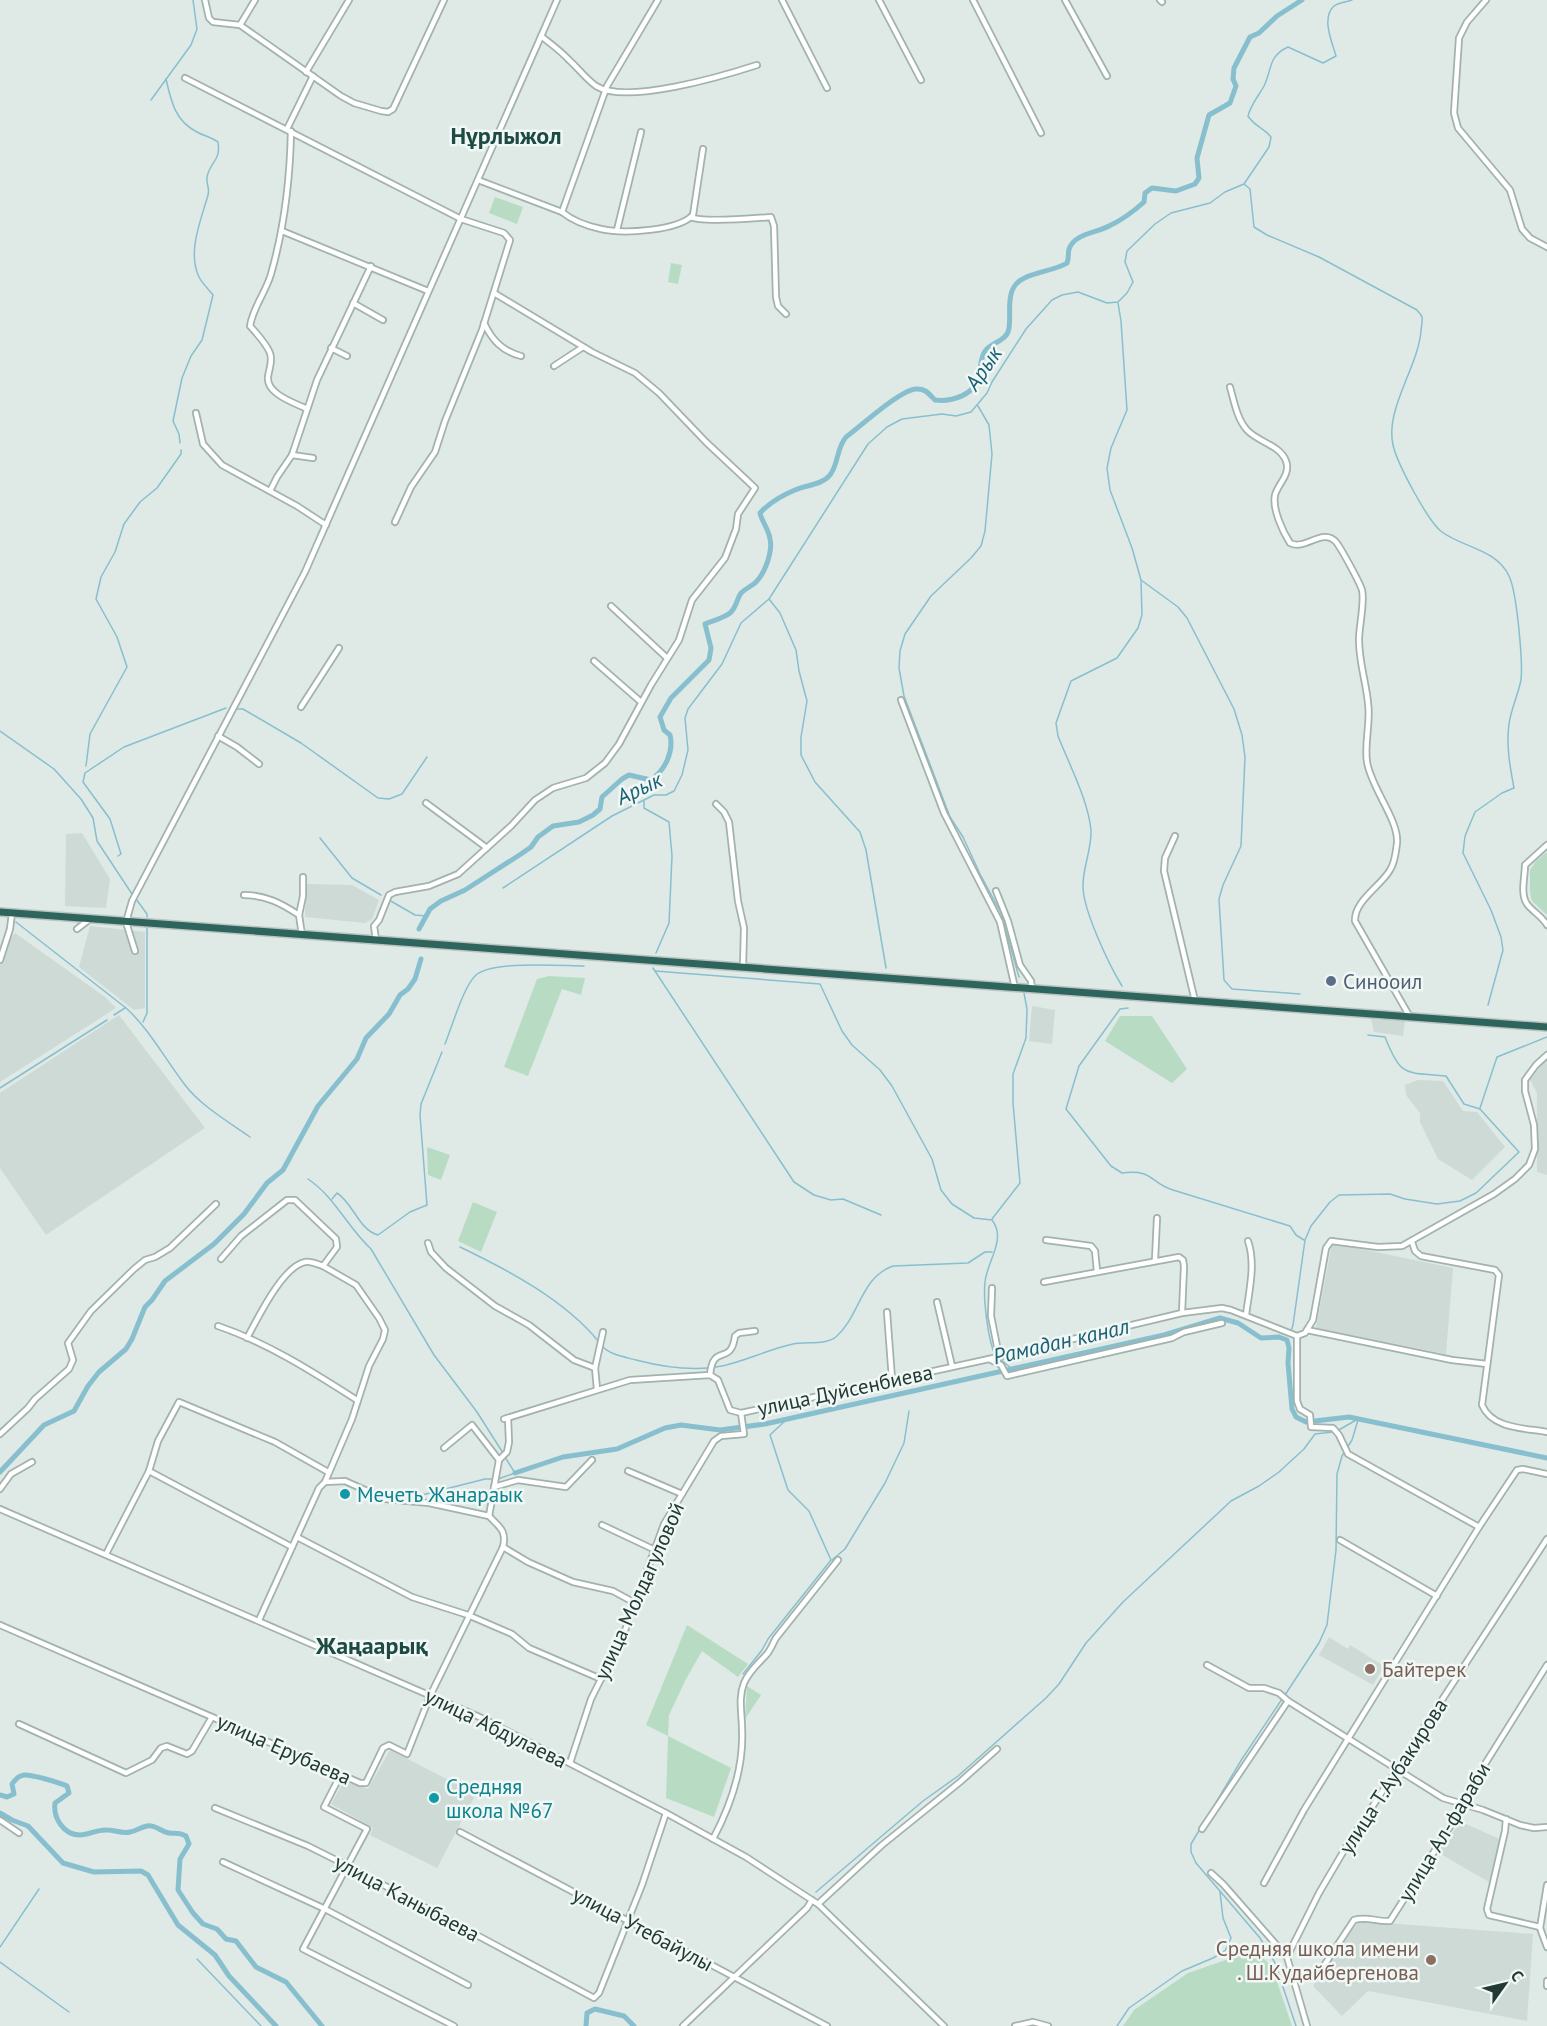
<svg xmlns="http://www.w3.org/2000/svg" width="1547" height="2026" font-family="'PT Sans',sans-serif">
	<rect width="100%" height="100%" fill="#dfeae6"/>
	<!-- built -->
	<g fill="#cedad5">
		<polygon points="82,833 110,879 106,908 65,906 66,834"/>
		<polygon points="306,884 352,885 379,900 372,919 365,923 305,917"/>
		<polygon points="90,926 145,932 145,1008 134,1010 79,967"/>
		<polygon points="15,933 105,997 116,1008 0,1082 0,949"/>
		<polygon points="1032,1006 1055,1010 1052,1044 1029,1041"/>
		<polygon points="119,1015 205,1128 46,1235 0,1168 0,1093"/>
		<polygon points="1371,1019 1405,1021 1403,1036 1374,1032"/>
		<polygon points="1547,1058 1547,1175 1537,1172 1537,1093 1530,1080"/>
		<polygon points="1418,1080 1443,1081 1463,1111 1477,1112 1505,1147 1472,1180 1438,1159 1420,1122 1420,1113 1406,1095 1405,1085"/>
		<polygon points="1332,1243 1453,1268 1446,1354 1316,1328"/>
		<polygon points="1329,1637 1348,1649 1350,1645 1384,1666 1373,1685 1319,1655"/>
		<polygon points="390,1750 476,1794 437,1868 370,1835 373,1828 331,1804 344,1781 368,1789"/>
		<polygon points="1461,1822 1500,1839 1489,1882 1437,1852"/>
		<polygon points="1359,1921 1533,1934 1527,2021 1368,1991 1342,2016 1313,1986"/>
	</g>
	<!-- green -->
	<g fill="#b8dbc4">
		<polygon points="495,197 523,207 517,224 489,213"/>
		<polygon points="671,263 682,265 678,284 668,282"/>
		<polygon points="1547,852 1547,915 1532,901 1530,892 1530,870 1536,861"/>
		<polygon points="549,976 585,978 581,995 562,989 528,1076 504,1067 537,979"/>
		<polygon points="1120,1016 1152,1016 1187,1069 1172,1083 1105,1041"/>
		<polygon points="427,1147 450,1155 441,1180 428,1175"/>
		<polygon points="473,1202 497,1212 481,1252 458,1241"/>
		<polygon points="687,1625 748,1664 738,1677 702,1651 686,1679 669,1715 668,1736 731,1768 714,1817 666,1798 668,1736 646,1725"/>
		<polygon points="747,1686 761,1695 745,1719"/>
		<polygon points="1255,1950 1272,1967 1292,2026 1123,2026 1134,2010 1188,1973"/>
	</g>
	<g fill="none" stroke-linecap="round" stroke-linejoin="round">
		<!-- stream -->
		<g stroke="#88bfcf" stroke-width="1.5">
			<path d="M 166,79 C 171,101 175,121 197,132 C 204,136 211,137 218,142 C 221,161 210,162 207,177 C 206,183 210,189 208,195 C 201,220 187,252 199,277 C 202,283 209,290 213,295 L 202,340 L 191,356 L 182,378 L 173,421 L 179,434 L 180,443"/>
			<polyline points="151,100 191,45 197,29 193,0"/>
			<path d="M 1244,184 L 1250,189 L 1254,227 L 1267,235 L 1319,257 L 1417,310 C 1418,312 1421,314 1422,317 C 1423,321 1421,327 1421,331 C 1418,367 1385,409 1393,445 C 1397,463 1428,522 1442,532 C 1464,548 1496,549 1509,576 C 1517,592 1523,663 1521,680 C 1518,695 1511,709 1509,724 C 1506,745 1510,767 1514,788 L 1502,793 L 1475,812 L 1465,836 L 1463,853 L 1491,910 L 1501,937 L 1503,950 L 1488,1005"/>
			<polyline points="1118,303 1121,321 1127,410 1111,448 1107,468 1110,490 1132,548 1141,580 1178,607 1187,618 1234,709 1242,735 1245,757 1241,846 1223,885 1219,899 1224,980 1232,989 1300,994"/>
			<polyline points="978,406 989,425 992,454 985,531 981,546 971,558 931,596 905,634 900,651 899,668 904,696 950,817 963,837 980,874 1001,913 1019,977"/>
			<polyline points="769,599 780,613 796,650 799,671 807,701 801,737 801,755 815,782 860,832 866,850 886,968"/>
			<polyline points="236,709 243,709 301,743 378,798 389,799 402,794 427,757"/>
			<polyline points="0,731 54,769 81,799 93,818 97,841 132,894"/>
			<polyline points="86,766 90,734 127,667 117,637 96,599 101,577 115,552 124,524 140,502 157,488 181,454 181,450"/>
			<polyline points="644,801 644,808 669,822 672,856 669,923 656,953"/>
			<polyline points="320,838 352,878 381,895"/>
			<polyline points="118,856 121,854 110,819 83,782 85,773 124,747 226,708"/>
			<path d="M 503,888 L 612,816 L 654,795 L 666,795 L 674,791 L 682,775 L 688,750 L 685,718 L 688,709 L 722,664 L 741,623 L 769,599 L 868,444 L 887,427 L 902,419 L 942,414 L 956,416 L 971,412 L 987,393 L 992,382 L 1026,329 L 1052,300 L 1062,295 L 1078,292 L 1107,303 L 1118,302 L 1127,293 L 1133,282 L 1125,262 L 1127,251 L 1155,224 L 1171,213 L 1210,203 L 1225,192 L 1244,184 L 1269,147 L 1271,137 C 1264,128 1254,126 1248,116 C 1251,104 1258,97 1264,86 C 1272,70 1268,56 1288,47 L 1323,63 L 1336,56 C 1332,42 1321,18 1334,6 C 1339,2 1347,2 1352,0"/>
			<polyline points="136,899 147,914 147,917"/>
			<polyline points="389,900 415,915 426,916"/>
			<path d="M 16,922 L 126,1008 C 150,1030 165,1059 185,1085 C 201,1106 229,1122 250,1137"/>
			<polyline points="653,968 794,1182 814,1195 831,1200 843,1199 881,1215"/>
			<path d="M 655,971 L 820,984 L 842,1031 L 852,1045 L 880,1070 L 892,1086 L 932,1159 L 941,1190 L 952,1204 L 974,1218 L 992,1220 C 1007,1239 987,1261 985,1282 C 983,1299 988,1340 995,1355"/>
			<path d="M 1122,986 C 1109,965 1082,908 1083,885 C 1083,867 1092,848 1091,830 C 1088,800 1069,764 1058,736 L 1056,723 L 1071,681 L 1117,658 L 1138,628 L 1142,615 L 1141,581"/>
			<path d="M 1128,1008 L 1120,1009 L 1079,1066 L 1066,1109 L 1111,1166 L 1122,1173 C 1155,1169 1149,1183 1173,1190 C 1212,1202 1251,1214 1290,1226 L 1296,1235 L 1304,1240"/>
			<polyline points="114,1015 125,1008"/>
			<polyline points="143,1022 147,1013 147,927"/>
			<path d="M 445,1044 C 452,1027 463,988 475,976 C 491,960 561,966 584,966"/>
			<polyline points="0,1088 107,1020"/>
			<polyline points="1480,1108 1497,1057 1547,1037"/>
			<path d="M 308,1179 C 336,1198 347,1227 371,1249 L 434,1355 L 477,1412 L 503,1453"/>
			<path d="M 332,1199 L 337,1193 C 353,1203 359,1230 378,1235 L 410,1212 L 427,1205 L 420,1115 L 421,1104 L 442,1052"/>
			<polyline points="992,1219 1020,1183 1013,1103 1013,1074 1026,1038 1027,1009 1024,993"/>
			<path d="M 460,1247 C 508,1270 565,1300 599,1342"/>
			<path d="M 1291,1331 L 1293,1325 L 1305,1240 L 1311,1226 L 1330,1202 L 1339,1195 L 1390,1194 L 1405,1199 L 1437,1204 L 1460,1201 L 1476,1193 L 1519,1152 L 1480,1109 L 1464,1104 L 1446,1076 C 1405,1072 1401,1078 1385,1037 L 1368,1035"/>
			<path d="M 602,1346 C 610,1355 625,1357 636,1360 C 663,1367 694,1372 722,1366 C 746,1361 769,1349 793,1344 C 806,1341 826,1346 837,1336 C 860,1315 861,1277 893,1266 L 968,1263 L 985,1252 L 992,1252"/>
			<polyline points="999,1358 1012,1369"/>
			<polyline points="1337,1431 1358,1419"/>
			<polyline points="498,1479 515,1473 505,1457"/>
			<polyline points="410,1498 485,1479 493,1479"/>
			<polyline points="832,1560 845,1549 885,1483 904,1443 909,1411"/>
			<polyline points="743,1674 762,1650 768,1639 831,1560 809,1511 788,1490 770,1435 786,1420"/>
			<polyline points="1285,1695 1319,1643 1327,1625 1336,1550 1337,1474 1342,1456 1352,1440 1358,1420"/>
			<polyline points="1282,1699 1242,1759 1191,1844 1191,1852 1196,1863 1260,1938 1275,1963 1296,2026"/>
			<polyline points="816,1892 923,1801 958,1776 1046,1698 1059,1684 1086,1643 1123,1602 1231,1501 1259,1486 1279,1472 1304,1449 1315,1434 1333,1432"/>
			<polyline points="0,1947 39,1889"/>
			<polyline points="197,1959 261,2026"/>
			<polyline points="0,1962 69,2012"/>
			<polyline points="1117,2026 1129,2008 1182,1971 1213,1958 1225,1951 1231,1938 1223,1918 1220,1892"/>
		</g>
		<!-- canal -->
		<g stroke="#88bfcf" stroke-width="5">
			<path d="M 419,929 L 430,909 L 441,901 L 465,890 L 521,854 L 531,847 L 538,837 L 553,826 L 579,822 L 593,815 L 600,809 L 602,797 L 622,779 L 629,775 L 651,780 C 665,770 674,752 670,735 L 664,730 L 660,717 L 671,698 L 709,660 L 711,648 L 705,624 C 713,620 722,619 730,613 C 737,607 736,600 741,593 C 745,589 752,586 756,582 C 765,573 773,551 770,539 C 769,530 762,522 760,513 C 769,503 783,495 795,490 C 806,485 822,485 830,475 C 839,463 836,449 846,437 C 861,426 900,390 916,389 C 925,388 929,394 935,400 C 952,402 975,395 979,376 C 981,367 980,357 986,350 C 993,342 1008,340 1009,328 C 1011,316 1007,298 1014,287 C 1021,273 1053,272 1067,263 C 1069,258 1068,253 1069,249 C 1075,233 1097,233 1109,226 C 1122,220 1134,211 1144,202 L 1145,193 L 1152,188 L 1176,191 L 1195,184 L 1199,178 L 1197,158 L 1209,115 L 1230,103 L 1236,86 L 1233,79 L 1234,68 L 1250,37 L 1259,33 L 1277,16 L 1302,0"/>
			<polyline points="0,1472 44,1425 74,1411 88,1386 99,1372 126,1349 132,1339 145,1307 152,1300 165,1281 214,1244 244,1214 267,1183 283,1170 318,1106 357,1059 366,1038 389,1014 400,995 408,989 415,979 421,959"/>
			<polyline points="515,1473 563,1457 617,1449 665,1428 681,1425 720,1430 765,1424 1164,1335 1220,1318 1238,1323 1261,1338 1279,1337 1287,1340 1289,1348 1288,1363 1292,1409 1296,1417 1306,1422 1349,1417 1547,1458"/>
			<path d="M 0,1795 L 7,1797 L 14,1794 L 12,1784 C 16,1779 18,1776 24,1775 C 30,1774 61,1783 67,1786 L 69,1793 L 55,1803 C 53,1817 63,1835 80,1835 C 89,1835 98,1829 107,1830 C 115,1830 122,1834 130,1832 C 136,1831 141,1827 147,1826 C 155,1824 161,1832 169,1833 C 177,1834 179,1832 186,1836 L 189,1844 L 180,1859 L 178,1890 L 193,1913 L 203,1924 L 217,1929 L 226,1939 L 236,1941 L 256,1967 L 286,1982 L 322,2026"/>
			<polyline points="0,1813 12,1820 28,1826 63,1863 94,1872 141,1871 148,1875 178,1925 215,1955 229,1976 276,2026"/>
			<polyline points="586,2026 587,2013 595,2009 624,2016 634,2026"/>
		</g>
		<!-- minor casing -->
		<g stroke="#a2b2ad" stroke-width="8">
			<g id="minor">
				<polyline points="205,0 209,18 213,22 240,25 341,96 354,103 381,111 388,112 393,109 444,0"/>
				<polyline points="782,0 827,88"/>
				<polyline points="879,0 921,80"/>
				<polyline points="973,0 1041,133"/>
				<polyline points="1065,0 1107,76"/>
				<polyline points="1160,0 1162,2"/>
				<polyline points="1486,0 1467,22 1459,38 1454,113 1458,128 1510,190 1522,229 1530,238 1547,247"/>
				<polyline points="240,25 255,0"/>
				<path d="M 541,36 C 551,44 561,51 569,60 C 578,68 586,79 596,86 C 626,105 723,76 757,65"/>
				<polyline points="306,72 349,0"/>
				<polyline points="185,78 461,219 504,233 510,240 482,330 445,421 435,452 411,487 395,522"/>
				<polyline points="287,129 313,76"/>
				<path d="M 291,131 C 290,181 285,225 271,274 C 266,292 253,307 250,326 C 257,334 266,343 270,353 C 273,362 269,368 268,377 C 266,394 295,403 307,409"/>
				<path d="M 478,180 L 562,212 C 573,221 587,226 601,229 C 623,234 678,231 693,215 L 703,149"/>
				<polyline points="562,212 607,86 658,0"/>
				<path d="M 691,217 C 702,223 757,218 771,217 L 774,226 L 776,297 L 778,306 L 786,314"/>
				<polyline points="617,230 641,132"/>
				<polyline points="282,231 428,291"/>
				<polyline points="353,303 383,320"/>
				<path d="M 484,323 C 492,340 502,351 521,356"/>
				<polyline points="331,348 347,356"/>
				<polyline points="554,366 583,347"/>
				<path d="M 1230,387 C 1234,401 1237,419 1247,430 C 1258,442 1280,445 1286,461 C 1291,474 1278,484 1275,495 C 1272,509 1283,532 1290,543 C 1305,551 1323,527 1336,542 C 1341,548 1360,583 1362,590 C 1365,602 1359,626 1359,640 C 1359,662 1366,682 1368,703 C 1371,723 1364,742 1367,762 C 1371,788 1399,820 1397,843 C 1396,851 1395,863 1390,870 C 1381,886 1354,901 1355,921 L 1410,1017"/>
				<polyline points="196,413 203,444 222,465 297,506 326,525"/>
				<polyline points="292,455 313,458"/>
				<polyline points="270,491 277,477 292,455 317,380 371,266"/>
				<polyline points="611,606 667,658"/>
				<polyline points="594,661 641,702"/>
				<polyline points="901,700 944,813 1000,922 1015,988"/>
				<polyline points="301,707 339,648"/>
				<polyline points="218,736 237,747 259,764"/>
				<polyline points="426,803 487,848"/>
				<polyline points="716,804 724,812 729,822 738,901 744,928 743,967"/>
				<polyline points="1175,836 1165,858 1164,871 1195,1001"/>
				<path d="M 1547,845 L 1525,865 C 1525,877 1520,894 1527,904 C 1533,912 1542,916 1547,925"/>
				<polyline points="996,891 1008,921 1020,965 1031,981 1032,989"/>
				<path d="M 244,895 C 265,895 281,903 299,915"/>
				<polyline points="77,929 90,919"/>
				<polyline points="302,935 299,915 303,896 303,877"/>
				<polyline points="376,940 374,926 379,920 389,895 395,892 429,886 458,874 511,826 535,800 553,788 586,778 605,763 619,744 651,685 679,640 692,600 725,558 736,529 738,514 755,488 706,442 659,393 635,373 592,352 494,293"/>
				<polyline points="135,951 126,922 132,901 305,572 557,0"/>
				<polyline points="0,960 10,929 12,913"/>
				<polyline points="1046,1240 1091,1246 1095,1251 1097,1271"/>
				<path d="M 1412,1242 L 1415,1251 L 1421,1256 L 1495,1270 L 1499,1275 L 1482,1405 C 1492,1429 1525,1428 1547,1432"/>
				<polyline points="428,1243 431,1252 446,1268 495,1306 529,1325 574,1360 595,1368"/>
				<path d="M 221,1259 L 241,1236 L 287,1200 L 295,1200 L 336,1239 L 337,1247 L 323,1266 C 317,1264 310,1261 305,1262 C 282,1267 258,1318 247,1338"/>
				<polyline points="1155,1260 1157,1218"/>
				<polyline points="1044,1282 1179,1257 1183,1260 1184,1266 1182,1313"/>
				<polyline points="992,1288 991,1316 999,1356"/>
				<polyline points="937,1302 952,1366"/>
				<polyline points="887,1312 892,1379"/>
				<path d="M 1246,1315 C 1249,1291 1256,1264 1248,1241"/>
				<path d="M 218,1326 C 268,1343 313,1372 357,1400"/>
				<polyline points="1307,1330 1452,1360 1487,1364"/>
				<polyline points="1297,1336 1297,1401 1300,1409 1310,1415 1311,1427 1333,1428 1339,1435 1348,1454 1479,1527 1517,1470 1523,1469 1547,1474"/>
				<polyline points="989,1359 1001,1365 1007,1376 1172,1338 1184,1332 1222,1323"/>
				<path d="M 710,1375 C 713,1342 731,1367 735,1336 L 739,1333 L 755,1331"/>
				<polyline points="597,1389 595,1368 603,1332"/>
				<polyline points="504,1419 630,1380 710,1375 718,1380 730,1410 741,1413 989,1359 1182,1313 1222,1308 1231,1310 1297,1336 1305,1333 1313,1320 1326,1248 1331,1241 1378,1247 1402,1246 1494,1194 1515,1179 1529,1165 1535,1149 1534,1125 1525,1091 1525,1080 1536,1065 1547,1055"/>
				<polyline points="0,1434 28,1408 35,1399 69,1369 73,1360 68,1343 91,1311 134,1269 145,1260 155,1257 170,1248 216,1204"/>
				<polyline points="444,1448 472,1425 499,1460"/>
				<polyline points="149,1471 292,1547"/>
				<polyline points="628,1471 682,1494"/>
				<polyline points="325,1482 345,1481 385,1499 429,1503 489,1516 499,1460 507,1452 509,1442 508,1418"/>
				<polyline points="494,1487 518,1480 566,1487 592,1460"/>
				<polyline points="0,1489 11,1474 32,1462"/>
				<polyline points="0,1509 484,1719 666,1813 746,1857 818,1904 944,2026"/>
				<polyline points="602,1525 655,1550"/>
				<polyline points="297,1537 412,1597 468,1615 512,1634 529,1648 601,1679"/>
				<polyline points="1340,1540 1437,1596"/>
				<polyline points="503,1547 528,1562 573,1582 613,1591 635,1603"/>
				<polyline points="106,1554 149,1471 158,1441 179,1402 275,1442 328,1472"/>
				<polyline points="259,1620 319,1488 325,1482 352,1419 369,1366 383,1339 385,1330 379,1318 356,1285 323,1266"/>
				<path d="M 0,1625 L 212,1717 L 360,1783 L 366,1783 L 383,1748 L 389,1745 L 407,1754 L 430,1696 L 503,1547 C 507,1530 499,1527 489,1516"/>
				<polyline points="1207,1665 1249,1688 1264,1688 1279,1693 1288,1701"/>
				<polyline points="19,1724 126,1773 152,1760 161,1748 167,1746 187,1754 192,1751 212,1717"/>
				<polyline points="570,1763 591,1699 624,1633 664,1524 714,1441 721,1436 744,1434 741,1413"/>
				<polyline points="341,1774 324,1807 367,1829 303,1949 454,2026"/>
				<polyline points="215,1808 308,1846 348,1866 594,1998 599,1993 642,1885 666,1813"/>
				<polyline points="1506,1819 1505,1831 1487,1909 1489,1915 1540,1927"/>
				<polyline points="0,1820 19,1833"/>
				<polyline points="1202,1829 1288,1701 1443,1798 1483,1810 1520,1825 1534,1828 1547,1827"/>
				<polyline points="460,1832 827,2026"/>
				<path d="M 713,1839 C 731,1805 744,1768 742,1729 C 742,1713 738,1698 744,1683 C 749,1671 759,1663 767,1654 C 771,1649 773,1643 776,1638 L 838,1560"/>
				<polyline points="223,1862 325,1909 468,1985"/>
				<polyline points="1211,1873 1223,1884 1287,1957 1307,2026"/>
				<polyline points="1264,1883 1304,1810 1479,1527"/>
				<polyline points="1547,1885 1540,1928 1547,1947"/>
				<polyline points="818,1904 882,1845 960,1782 997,1749"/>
				<polyline points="1287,1957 1319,1893 1346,1847 1547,1539"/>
				<path d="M 1323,1967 L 1354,1920 C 1367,1916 1377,1922 1390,1921 L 1458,1814 L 1465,1796 L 1547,1665"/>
				<polyline points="1547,1981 1547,1986"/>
				<polyline points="683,2026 807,1908 812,1900"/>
				<polyline points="1015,2026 1033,2022 1048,2026"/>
			</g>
		</g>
		<!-- highway casing -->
		<g stroke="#bcc4c2" stroke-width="10">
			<polyline id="highway" points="0,912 1547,1027"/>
		</g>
		<!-- minor -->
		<use href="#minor" stroke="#fff" stroke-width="4.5"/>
		<!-- highway -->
		<use href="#highway" stroke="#2d655d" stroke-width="7"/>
	</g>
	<!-- markers -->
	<circle fill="#5c6f8a" stroke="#f0f7f4" stroke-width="2" cx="1331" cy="981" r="6"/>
	<g fill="#0f9aa8" stroke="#f0f7f4" stroke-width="2">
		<circle cx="345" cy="1494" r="6"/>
		<circle cx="434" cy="1798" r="6"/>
	</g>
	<g fill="#8d6e63" stroke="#f0f7f4" stroke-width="2">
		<circle cx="1370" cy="1669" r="6"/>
		<circle cx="1431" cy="1960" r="6"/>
	</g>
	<g text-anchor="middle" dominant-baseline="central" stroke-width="5" stroke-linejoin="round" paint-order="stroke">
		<!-- service labels -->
		<g font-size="21" fill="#4e5e75" stroke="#f0f7f4" text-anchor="start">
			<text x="1343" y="981">Синооил</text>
		</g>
		<!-- street labels -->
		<g font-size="21" fill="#213a35" stroke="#f0f7f4">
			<text transform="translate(845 1390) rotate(-12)">улица Дуйсенбиева</text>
			<text transform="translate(639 1591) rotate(-66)">улица Молдагуловой</text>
			<text transform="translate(496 1728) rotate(26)">улица Абдулаева</text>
			<text transform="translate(284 1749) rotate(24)">улица Ерубаева</text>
			<text transform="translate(1393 1776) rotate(-57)">улица Т.Аубакирова</text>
			<text transform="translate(1444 1832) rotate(-59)">улица Ал-фараби</text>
			<text transform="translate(407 1898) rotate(28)">улица Каныбаева</text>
			<text transform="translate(643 1929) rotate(28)">улица Утебайулы</text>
		</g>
		<!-- culture labels -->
		<g font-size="21" fill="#0d838f" stroke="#f0f7f4" text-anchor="start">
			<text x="357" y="1494">Мечеть Жанараык</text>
			<text x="446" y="1786">Средняя<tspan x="446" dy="24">школа №67</tspan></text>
		</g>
		<!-- education labels -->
		<g font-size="21" fill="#785e54" stroke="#f0f7f4" text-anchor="start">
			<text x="1382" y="1669">Байтерек</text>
			<text x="1419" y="1948" text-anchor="end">Средняя школа имени<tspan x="1419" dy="24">. Ш.Кудайбергенова</tspan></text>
		</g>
		<!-- water labels -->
		<g font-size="22" font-style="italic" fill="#1c6074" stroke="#f0f7f4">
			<text transform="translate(983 368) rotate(-56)">Арык</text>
			<text transform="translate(639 788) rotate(-25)">Арык</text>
			<text transform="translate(1061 1341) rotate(-13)">Рамадан канал</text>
		</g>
		<!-- quarter labels -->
		<g font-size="24" font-weight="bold" fill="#1d4b43" stroke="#f0f7f4">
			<text x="506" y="135">Нұрлыжол</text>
			<text x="372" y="1645">Жаңаарық</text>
		</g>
	</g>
	<!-- north arrow -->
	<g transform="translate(1505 1984) rotate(56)" stroke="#f0f7f4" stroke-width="4.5" paint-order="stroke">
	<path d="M0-4.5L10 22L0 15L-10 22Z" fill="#213a35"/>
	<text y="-9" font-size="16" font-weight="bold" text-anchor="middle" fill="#213a35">С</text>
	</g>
</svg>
